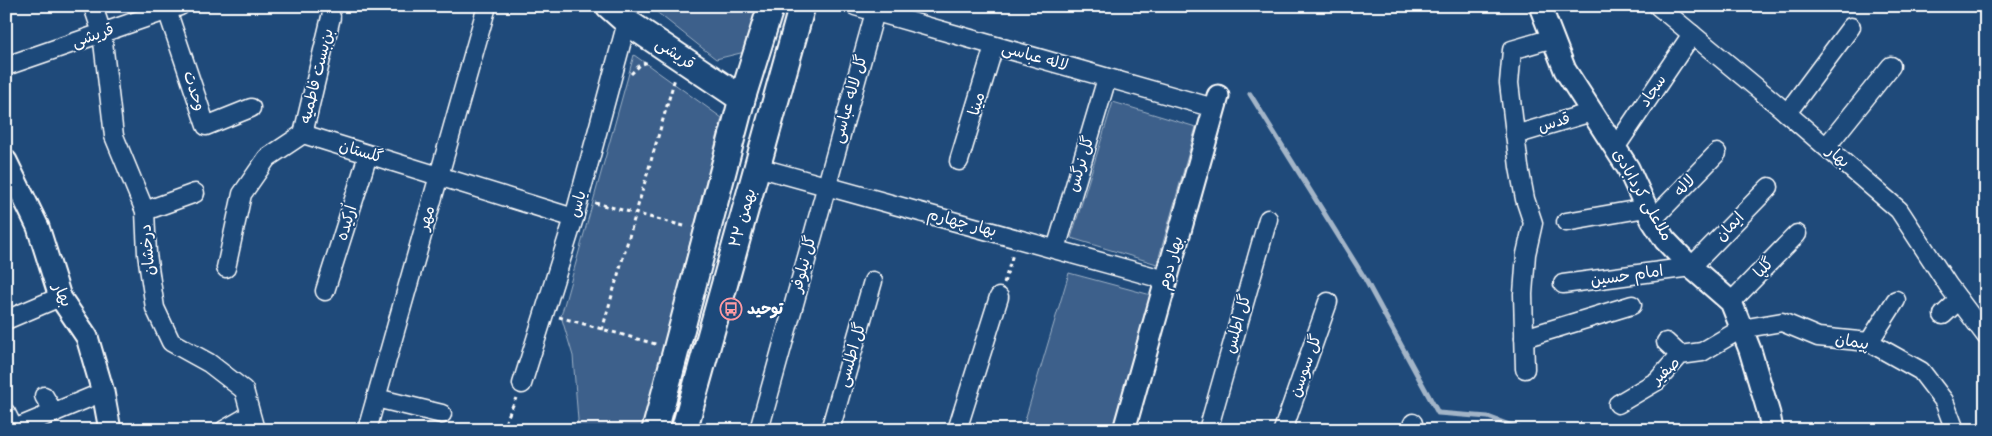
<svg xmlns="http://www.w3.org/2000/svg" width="1992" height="436" font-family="Mynerve,'Playpen Sans Arabic',sans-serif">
	<rect width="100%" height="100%" fill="#1f4a7a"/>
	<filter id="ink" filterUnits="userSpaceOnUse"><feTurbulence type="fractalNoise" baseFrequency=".02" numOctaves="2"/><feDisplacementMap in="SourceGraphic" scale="10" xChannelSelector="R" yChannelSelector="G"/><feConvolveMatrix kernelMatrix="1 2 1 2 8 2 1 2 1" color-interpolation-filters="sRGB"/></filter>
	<g filter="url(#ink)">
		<!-- green -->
		<g fill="#3c618b" stroke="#9eb0c5">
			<polygon points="649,6 765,6 753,50 716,59"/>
			<polygon points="634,55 722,118 642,430 575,430 578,420 573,356 561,316"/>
			<polygon points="1113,102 1196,127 1157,264 1071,238"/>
			<polygon points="1069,273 1151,295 1113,430 1022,430"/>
		</g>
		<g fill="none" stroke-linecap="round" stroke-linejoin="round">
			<!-- stream -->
			<polyline stroke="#a3b5c8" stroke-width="5" points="1250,94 1364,277 1438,413 1488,417 1523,430"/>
			<!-- minor casing -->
			<g stroke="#fff" stroke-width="21">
				<g id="minor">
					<polyline points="93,6 102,33 114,136 145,211 147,254 155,308 171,342 209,363 244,390 255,430"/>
					<polyline points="855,6 1214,108"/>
					<polyline points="1658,6 1774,102 1899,210 1948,285 1986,336"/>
					<polyline points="167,10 206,126 251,108"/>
					<polyline points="6,66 180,6"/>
					<polyline points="1787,113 1851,27"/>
					<polyline points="303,134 331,17"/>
					<polyline points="1515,135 1592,112"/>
					<polyline points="1826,147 1891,66"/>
					<polyline points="1615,148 1692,34"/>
					<polyline points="959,161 994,46"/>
					<polyline points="757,167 1166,280"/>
					<polyline points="145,211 195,193"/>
					<polyline points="1652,220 1717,153"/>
					<polyline points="1566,222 1646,208"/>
					<polyline points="1056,249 1107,78"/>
					<polyline points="226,268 242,194 267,158 303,134 574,218"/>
					<polyline points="1563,284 1691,267 1769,187"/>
					<polyline points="325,291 368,155"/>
					<polyline points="1731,302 1797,234"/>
					<polyline points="1943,315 1959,300"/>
					<polyline points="6,320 60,297"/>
					<polyline points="1524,338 1632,305"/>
					<polyline points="1666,342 1680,355"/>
					<polyline points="1869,342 1896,300"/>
					<polyline points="1525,369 1523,294 1526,254 1533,223 1525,199 1519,167 1509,83 1512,50 1553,38"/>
					<polyline points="522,384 574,218 627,22"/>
					<polyline points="44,396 54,413"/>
					<polyline points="376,398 442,414"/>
					<polyline points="1618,404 1657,381 1680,355 1702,352 1741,329 1782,322 1818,337 1869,342 1921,371 1944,401 1955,430"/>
					<polyline points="6,413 14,429 103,392"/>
					<polyline points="224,430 250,415"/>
					<polyline points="367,430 487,6"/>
					<polyline points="759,430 875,12"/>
					<polyline points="830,430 873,281"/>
					<polyline points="957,430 999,297"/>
					<polyline points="1208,430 1268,219"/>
					<polyline points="1283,430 1328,302"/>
					<polyline points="1411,430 1413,423"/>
				</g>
			</g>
			<!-- tertiary casing -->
			<g stroke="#fff" stroke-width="25">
				<g id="tertiary">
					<polyline points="1540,6 1565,70 1628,168 1652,220 1665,240 1691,267 1731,302 1750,350 1769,414 1772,430"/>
					<polyline points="6,161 38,227 60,297 87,337 103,392 110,430"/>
					<polyline points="1124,430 1218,96"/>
				</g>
			</g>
			<!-- secondary casing -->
			<g stroke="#fff" stroke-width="29">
				<g id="secondary">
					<polyline points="609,6 627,22 742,99"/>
					<polyline points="655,430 742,99 771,6"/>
					<polyline points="684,430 802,6"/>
				</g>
			</g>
			<!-- path -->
			<g stroke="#fff" stroke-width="3" stroke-dasharray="4 4" stroke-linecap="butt">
				<polyline points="631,74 640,65 650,61"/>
				<polyline points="595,203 688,227"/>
				<polyline points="1004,283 1013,254"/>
				<polyline points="559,317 659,345"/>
				<polyline points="602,330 675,78"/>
				<polyline points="502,430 516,398"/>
			</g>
			<!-- minor -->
			<use href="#minor" stroke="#1f4a7a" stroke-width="18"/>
			<!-- tertiary -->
			<use href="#tertiary" stroke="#1f4a7a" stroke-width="21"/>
			<!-- secondary -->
			<use href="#secondary" stroke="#1f4a7a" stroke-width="25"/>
		</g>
	</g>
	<!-- icons -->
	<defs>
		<g id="bus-ring" transform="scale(1.125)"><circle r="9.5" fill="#1f4a7a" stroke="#ff9aa2" stroke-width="1.5"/><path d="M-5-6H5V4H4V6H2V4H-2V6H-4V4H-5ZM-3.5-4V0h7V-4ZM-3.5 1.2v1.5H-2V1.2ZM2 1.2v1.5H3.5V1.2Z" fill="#ff9aa2"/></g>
	</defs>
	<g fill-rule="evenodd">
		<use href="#bus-ring" x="731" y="309"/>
	</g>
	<g text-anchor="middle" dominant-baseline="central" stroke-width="4" stroke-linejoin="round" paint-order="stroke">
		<!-- street labels -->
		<g font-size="16" fill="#fff" stroke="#1f4a7a">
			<text transform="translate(93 36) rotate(-19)">قریشی</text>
			<text transform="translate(675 54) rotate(34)">قریشی</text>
			<text transform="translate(1035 57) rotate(16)">لاله عباسی</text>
			<text transform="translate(317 76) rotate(-76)">بن‌بست فاطمیه</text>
			<text transform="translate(194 91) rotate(72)">وحدت</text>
			<text transform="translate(1653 91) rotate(-56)">سجاد</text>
			<text transform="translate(850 99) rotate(-74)">گل لاله عباسی</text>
			<text transform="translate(977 104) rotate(-73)">مینا</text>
			<text transform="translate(1554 123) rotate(-17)">قدس</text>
			<text transform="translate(361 152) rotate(17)">گلستان</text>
			<text transform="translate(1838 157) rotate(41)">بهار</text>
			<text transform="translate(1081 164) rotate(-73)">گل نرگس</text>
			<text transform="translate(1685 186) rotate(-46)">لاله</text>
			<text transform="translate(1642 195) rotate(60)">ملاعلی کردابادی</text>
			<text transform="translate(578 204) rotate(-74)">یاس</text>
			<text transform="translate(427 218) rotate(-74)">مهر</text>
			<text transform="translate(743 218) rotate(-74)">۲۲ بهمن</text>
			<text transform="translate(347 223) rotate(-73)">اُرکیده</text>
			<text transform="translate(962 223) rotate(15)">بهار چهارم</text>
			<text transform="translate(1730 227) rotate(-46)">ایمان</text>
			<text transform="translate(148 250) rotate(-95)">درخشان</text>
			<text transform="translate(1171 263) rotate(-74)">بهار دوم</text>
			<text transform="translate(804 264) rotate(-75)">گل نیلوفر</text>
			<text transform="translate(1764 268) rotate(-46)">گلپا</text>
			<text transform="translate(1627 276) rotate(-8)">امام حسین</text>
			<text transform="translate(62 295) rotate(65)">بهار</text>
			<text transform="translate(1238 324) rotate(-74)">گل اطلس</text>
			<text transform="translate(1852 342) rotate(10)">پیمان</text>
			<text transform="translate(852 355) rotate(-74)">گل اطلسی</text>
			<text transform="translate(1306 366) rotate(-70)">گل سوسن</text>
			<text transform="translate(1666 371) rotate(-42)">صفیر</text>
		</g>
		<!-- poi labels -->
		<g font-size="16" font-weight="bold" fill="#fff" stroke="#1f4a7a" text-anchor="start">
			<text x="747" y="309">توحید</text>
		</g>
	</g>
	<!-- margin -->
	<rect width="1992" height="436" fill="none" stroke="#1f4a7a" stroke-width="25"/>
	<rect x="12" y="12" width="1967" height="411" fill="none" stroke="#fff" stroke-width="2" filter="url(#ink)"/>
</svg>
